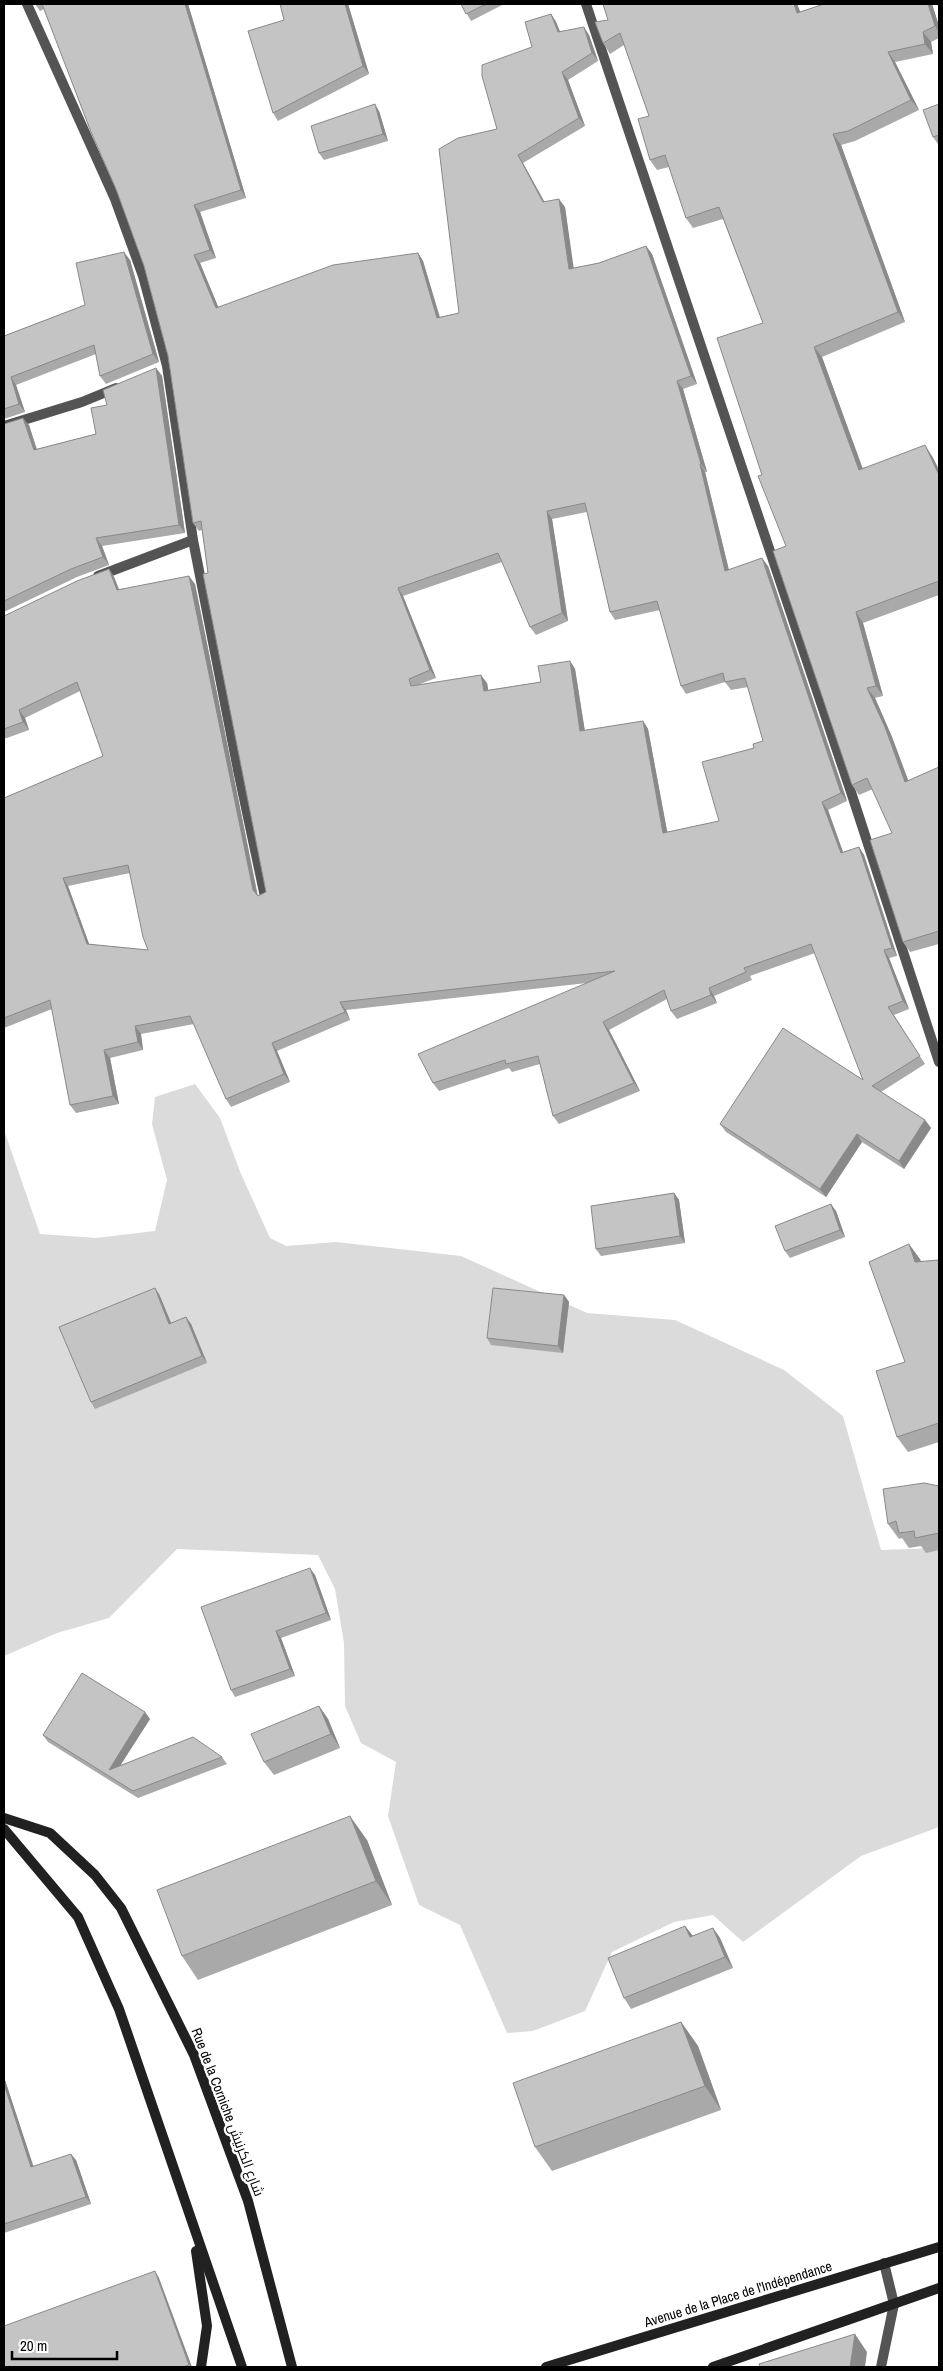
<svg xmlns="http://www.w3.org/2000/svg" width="943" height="2371" font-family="'Archivo Narrow',Cairo,sans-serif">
	<rect width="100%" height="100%" fill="#fff"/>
	<!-- green -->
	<polygon fill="#dbdbdb" points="195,1084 220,1118 241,1174 270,1238 286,1246 336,1242 461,1256 587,1313 675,1320 784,1370 843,1416 881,1550 939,1548 939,1827 861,1856 743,1942 713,1915 674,1922 612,1952 585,2011 533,2031 507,2033 460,1925 419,1905 388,1816 396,1762 361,1743 345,1706 344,1643 335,1589 318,1555 177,1549 109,1618 57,1633 4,1656 4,1130 40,1234 96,1238 155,1231 167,1180 152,1124 155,1097"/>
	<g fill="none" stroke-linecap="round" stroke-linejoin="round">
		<!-- minor -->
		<g stroke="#545454" stroke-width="10">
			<polyline points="27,4 115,199 143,276 167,366 193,540 238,770 265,897"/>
			<polyline points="4,426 82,402 116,388"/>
			<polyline points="98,576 193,540"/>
			<polyline points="881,2367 894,2304 884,2263"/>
		</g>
		<!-- tertiary -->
		<polyline stroke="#545454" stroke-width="10" points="586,4 851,792 939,1062"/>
		<!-- secondary -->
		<g stroke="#212121" stroke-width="10">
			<polyline points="4,1818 50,1833 95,1875 121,1908 194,2055 248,2201 292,2367"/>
			<polyline points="4,1829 78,1917 119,2009 242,2367"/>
			<polyline points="196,2251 207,2326 201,2367"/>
			<polyline points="546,2367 939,2247"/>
			<polyline points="713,2367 939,2288"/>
		</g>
	</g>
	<!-- wall -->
	<g fill="#a9a9a9" fill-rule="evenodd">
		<path d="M 35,4 L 188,4 L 246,198 L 200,212 L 216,258 L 200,263 L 218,307 L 418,253 L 423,261 L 440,317 L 459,313 L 497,129 L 532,47 L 551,14 L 556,22 L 560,31 L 589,35 L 598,61 L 568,80 L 585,126 L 523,163 L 544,202 L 565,207 L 573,269 L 599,263 L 646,246 L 652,254 L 697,384 L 683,389 L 707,472 L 705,472 L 729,570 L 768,566 L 847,801 L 828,810 L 843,852 L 859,847 L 864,855 L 897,956 L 889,958 L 909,1009 L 894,1015 L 925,1064 L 881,1092 L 925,1120 L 931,1128 L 904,1169 L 862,1142 L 826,1197 L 726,1132 L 720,1124 L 863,1080 L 815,953 L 750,976 L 752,980 L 714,996 L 717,1003 L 677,1019 L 671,1011 L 667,999 L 609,1030 L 640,1091 L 559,1124 L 553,1116 L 540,1064 L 512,1072 L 509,1068 L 439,1091 L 433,1083 L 587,983 L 346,1010 L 350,1020 L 277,1051 L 290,1082 L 231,1107 L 226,1099 L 194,1024 L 141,1034 L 143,1050 L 110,1058 L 119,1104 L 76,1113 L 70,1105 L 52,1009 L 4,1028 L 4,798 L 103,756 L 80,691 L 25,718 L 29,730 L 4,739 L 4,616 L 109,569 L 114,577 L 119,589 L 195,584 L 258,896 L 266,892 L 208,573 L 202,530 L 199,531 L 193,523 L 168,356 L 144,266 L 116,189 L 44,9 L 40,11 ZM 587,512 L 610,612 L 615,620 L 660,610 L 681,686 L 686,694 L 725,682 L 731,690 L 748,687 L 763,741 L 754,748 L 719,821 L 667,832 L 648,729 L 643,721 L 585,731 L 575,669 L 570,661 L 541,682 L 488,690 L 487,683 L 420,684 L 436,678 L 403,596 L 502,562 L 530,627 L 536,635 L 568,621 L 552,519 ZM 130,873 L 148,950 L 89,944 L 68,886 Z"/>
		<polygon points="280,4 348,4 369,74 278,121 273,113 284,20"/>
		<polygon points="461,4 504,4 471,21"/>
		<polygon points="603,4 797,4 800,12 824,4 932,4 939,26 939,38 931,42 933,54 895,62 919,110 855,141 841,145 905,322 822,357 862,468 932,456 939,470 939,595 863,623 883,696 875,698 892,737 908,781 939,767 939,944 910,952 903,942 892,833 873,789 859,795 852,785 786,546 762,475 763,323 723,219 693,228 686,218 669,167 657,170 650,160 649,116 624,45 610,54 603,43 608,20"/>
		<polygon points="939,104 939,143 938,144 933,137"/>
		<polygon points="379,111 388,141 324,160 319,153"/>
		<polygon points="130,260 159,362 106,384 100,376 96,354 16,385 25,412 4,419 4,336 85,305"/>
		<polygon points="156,368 162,376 185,533 102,546 109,565 77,577 4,612 4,424 29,425 37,449 96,434 107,405"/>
		<polygon points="674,1193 679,1200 685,1243 601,1256 596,1249"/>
		<polygon points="836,1211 845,1237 790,1258 785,1251"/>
		<polygon points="920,1259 921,1262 939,1260 939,1442 908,1452 897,1437 905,1362"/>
		<polygon points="159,1294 171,1323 186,1317 191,1324 207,1363 95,1409 91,1402"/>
		<polygon points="564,1295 569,1302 563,1353 491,1345 487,1338"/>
		<polygon points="939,1486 939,1550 926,1553 921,1546 909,1548 902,1538 899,1539 888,1524"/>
		<polygon points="315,1575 331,1620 281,1638 295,1676 235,1697 231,1690"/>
		<polygon points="319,1706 328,1719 340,1748 274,1775 264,1762"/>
		<polygon points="150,1719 120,1765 222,1757 227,1764 138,1798 48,1742 43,1735"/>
		<polygon points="367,1840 392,1905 198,1980 182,1956"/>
		<polygon points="685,1926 693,1936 713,1928 720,1938 733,1968 631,2009 624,1998"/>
		<polygon points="681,2022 698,2046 721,2110 552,2171 535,2147"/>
		<polygon points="4,2077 33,2167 76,2160 91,2204 4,2233"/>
	</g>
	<!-- shaded-wall -->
	<g fill="#898989">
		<polygon points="185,4 188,4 246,198 241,190"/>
		<polygon points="345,4 348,4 369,74 363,66"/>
		<polygon points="794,4 797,4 805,23 797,13"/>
		<polygon points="928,4 932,4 939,26 939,32 935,26"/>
		<polygon points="551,14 556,22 563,40 558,32"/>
		<polygon points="584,27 589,35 598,61 592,53"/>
		<polygon points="923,32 931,42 933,54 925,44"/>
		<polygon points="888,52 895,62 919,110 911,100"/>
		<polygon points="562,72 568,80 585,126 579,118"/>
		<polygon points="375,104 379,111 388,141 383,134"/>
		<polygon points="833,134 841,145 905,322 898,312"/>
		<polygon points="518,155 523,163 549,210 543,202"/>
		<polygon points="559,199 565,207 575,277 569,269"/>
		<polygon points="194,205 200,212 216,258 210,250"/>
		<polygon points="646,246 652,254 697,384 691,376"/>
		<polygon points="124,252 130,260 159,362 153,354"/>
		<polygon points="418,253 423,261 442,326 437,318"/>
		<polygon points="194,255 200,263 222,316 216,308"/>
		<polygon points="814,347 822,357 867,480 859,470"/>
		<polygon points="156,368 162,376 185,533 179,525"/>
		<polygon points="11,377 16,385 25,412 19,404"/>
		<polygon points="677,381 683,389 707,472 701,464"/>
		<polygon points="23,418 29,425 39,458 34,450"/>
		<polygon points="925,445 932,456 939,470 939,475"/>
		<polygon points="700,464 705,472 731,579 725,571"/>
		<polygon points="547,511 552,519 568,621 562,613"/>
		<polygon points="96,538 102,546 109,565 103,557"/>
		<polygon points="762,558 768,566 847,801 841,793"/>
		<polygon points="109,569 114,577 122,598 117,590"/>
		<polygon points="189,576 195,584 258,898 253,890"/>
		<polygon points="398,588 403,596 436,678 430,670"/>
		<polygon points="856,612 863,623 883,696 876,686"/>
		<polygon points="570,661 575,669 586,739 580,731"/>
		<polygon points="481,675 487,683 490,699 484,691"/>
		<polygon points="867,688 875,698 892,737 913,793 905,782"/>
		<polygon points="19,710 25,718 29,730 23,722"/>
		<polygon points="643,721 648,729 669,841 663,833"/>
		<polygon points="822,802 828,810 846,861 841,853"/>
		<polygon points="859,847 864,855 897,956 892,948"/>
		<polygon points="63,878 68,886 92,952 87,944"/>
		<polygon points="884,950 889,958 909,1009 903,1001"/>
		<polygon points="709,988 714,996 717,1003 711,995"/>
		<polygon points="340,1002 346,1010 350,1020 345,1012"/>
		<polygon points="603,1022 609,1030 640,1091 634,1083"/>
		<polygon points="135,1026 141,1034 143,1050 138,1042"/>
		<polygon points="272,1043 277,1051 290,1082 284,1074"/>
		<polygon points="104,1050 110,1058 119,1104 113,1096"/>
		<polygon points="925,1120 931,1128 904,1169 899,1161"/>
		<polygon points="857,1134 862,1142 826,1197 820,1189"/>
		<polygon points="674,1193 679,1200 685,1243 680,1236"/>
		<polygon points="831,1204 836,1211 845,1237 840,1230"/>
		<polygon points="909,1244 920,1259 926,1278 915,1262"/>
		<polygon points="155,1288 159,1294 174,1330 169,1324"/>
		<polygon points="564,1295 569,1302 563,1353 558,1346"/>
		<polygon points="186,1317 191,1324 207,1363 202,1356"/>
		<polygon points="310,1568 315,1575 331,1620 326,1613"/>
		<polygon points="276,1631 281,1638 295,1676 290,1669"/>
		<polygon points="319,1706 328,1719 340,1748 331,1734"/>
		<polygon points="145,1712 150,1719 113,1777 109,1770"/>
		<polygon points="350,1816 367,1840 392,1905 376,1881"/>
		<polygon points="685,1926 693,1936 690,1937"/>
		<polygon points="713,1928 720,1938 733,1968 725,1957"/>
		<polygon points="681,2022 698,2046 721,2110 705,2086"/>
		<polygon points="4,2077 36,2174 31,2167 4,2084"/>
		<polygon points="71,2154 76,2160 91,2204 86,2197"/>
		<polygon points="155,2271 159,2278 192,2367 190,2367 189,2365"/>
		<polygon points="855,2334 867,2352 865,2367 850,2367"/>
	</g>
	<!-- building -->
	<g fill="#c4c4c4" stroke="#898989" fill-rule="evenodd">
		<path d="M 42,4 L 185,4 L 241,190 L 194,205 L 210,250 L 194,255 L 216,308 L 333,265 L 418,253 L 437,318 L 459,313 L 439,149 L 458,138 L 497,129 L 482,76 L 482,65 L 532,47 L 525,22 L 551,14 L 558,32 L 584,27 L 592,53 L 562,72 L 579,118 L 518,155 L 543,202 L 559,199 L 569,269 L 599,263 L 646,246 L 691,376 L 677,381 L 701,464 L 700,464 L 725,571 L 762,558 L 841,793 L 822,802 L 841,853 L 859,847 L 892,948 L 884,950 L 903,1001 L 888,1007 L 920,1056 L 872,1086 L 925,1120 L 899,1161 L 857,1134 L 820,1189 L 720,1124 L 783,1028 L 863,1080 L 811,944 L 744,968 L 746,972 L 709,988 L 711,995 L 671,1011 L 664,990 L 603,1022 L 634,1083 L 553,1116 L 538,1056 L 506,1064 L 505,1060 L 433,1083 L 418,1054 L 615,971 L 340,1002 L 345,1012 L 272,1043 L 284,1074 L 226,1099 L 190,1016 L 135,1026 L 138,1042 L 104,1050 L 113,1096 L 70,1105 L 50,1000 L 4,1018 L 4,798 L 103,756 L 77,682 L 19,710 L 23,722 L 4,729 L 4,616 L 77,581 L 109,569 L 117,590 L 189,576 L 253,890 L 258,896 L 266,892 L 203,574 L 208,573 L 201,521 L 193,523 L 168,356 L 144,266 L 116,189 L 91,132 ZM 585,503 L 610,612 L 657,601 L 681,686 L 723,673 L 725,682 L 745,678 L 763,741 L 753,744 L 754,748 L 702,762 L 719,821 L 663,833 L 643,721 L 580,731 L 570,661 L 538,666 L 541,682 L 484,691 L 481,675 L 411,686 L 409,679 L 430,670 L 398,588 L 498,553 L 530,627 L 562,613 L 547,511 ZM 128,865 L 143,937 L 148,950 L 87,944 L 63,878 Z"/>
		<polygon points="280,4 345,4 363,66 273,113 248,31 284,20"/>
		<polygon points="461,4 486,4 466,14"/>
		<polygon points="603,4 794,4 797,13 824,4 928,4 935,26 923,32 925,44 888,52 911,100 848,131 833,134 898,312 814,347 859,470 925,445 939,475 939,581 856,612 876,686 867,688 885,727 905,782 939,767 939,931 903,942 870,840 892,833 867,778 852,785 773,551 786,546 758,476 762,475 717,338 763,323 719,207 686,218 665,155 650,160 638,119 649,116 620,33 603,43 595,22 608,20"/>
		<polygon points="375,104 383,134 319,153 311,126"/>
		<polygon points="939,104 939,135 933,137 923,110"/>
		<polygon points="124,252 153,354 100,376 94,345 11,377 19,404 4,409 4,336 85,305 76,263"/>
		<polygon points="156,368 179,525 96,538 103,557 71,569 4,601 4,424 23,418 34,450 96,434 91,408 107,405 103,390"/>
		<polygon points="674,1193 680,1236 596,1249 591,1206"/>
		<polygon points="831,1204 840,1230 785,1251 775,1226"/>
		<polygon points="909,1244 915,1262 939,1260 939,1423 897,1437 876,1371 905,1362 869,1262"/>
		<polygon points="155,1288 169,1324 186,1317 202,1356 91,1402 59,1327"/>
		<polygon points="493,1288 564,1295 558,1346 487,1338"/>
		<polygon points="924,1483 939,1486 939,1533 915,1538 914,1531 899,1533 896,1521 888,1524 883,1489"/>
		<polygon points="310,1568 326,1613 276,1631 290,1669 231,1690 201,1607"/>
		<polygon points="82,1673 145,1712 109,1770 193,1737 222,1757 133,1791 43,1735"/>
		<polygon points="319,1706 331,1734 264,1762 251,1734"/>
		<polygon points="350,1816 376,1881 182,1956 157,1890"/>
		<polygon points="685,1926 690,1937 713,1928 725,1957 624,1998 608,1958"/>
		<polygon points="681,2022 705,2086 535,2147 513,2083"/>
		<polygon points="4,2084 31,2167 71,2154 86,2197 4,2224"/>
		<polygon points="155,2271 189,2365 183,2367 4,2367 4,2326"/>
		<polygon points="855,2334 850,2367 760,2367 759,2364"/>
	</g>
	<g text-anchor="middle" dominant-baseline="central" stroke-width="4.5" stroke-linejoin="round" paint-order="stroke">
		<!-- street labels -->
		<g font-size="14" fill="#000" stroke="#fff">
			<text transform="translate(228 2112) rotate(69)">Rue de la Corniche شارع الكرنيش</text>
			<text transform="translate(738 2294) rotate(-17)">Avenue de la Place de l'Indépendance</text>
		</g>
	</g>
	<!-- border -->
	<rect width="943" height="2371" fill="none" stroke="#000000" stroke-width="10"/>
	<!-- scale -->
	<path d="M12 2351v8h105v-8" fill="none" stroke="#000000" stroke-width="2.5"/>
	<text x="20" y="2351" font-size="15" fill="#000000" stroke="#ffffff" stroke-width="4" paint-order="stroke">20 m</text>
</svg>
